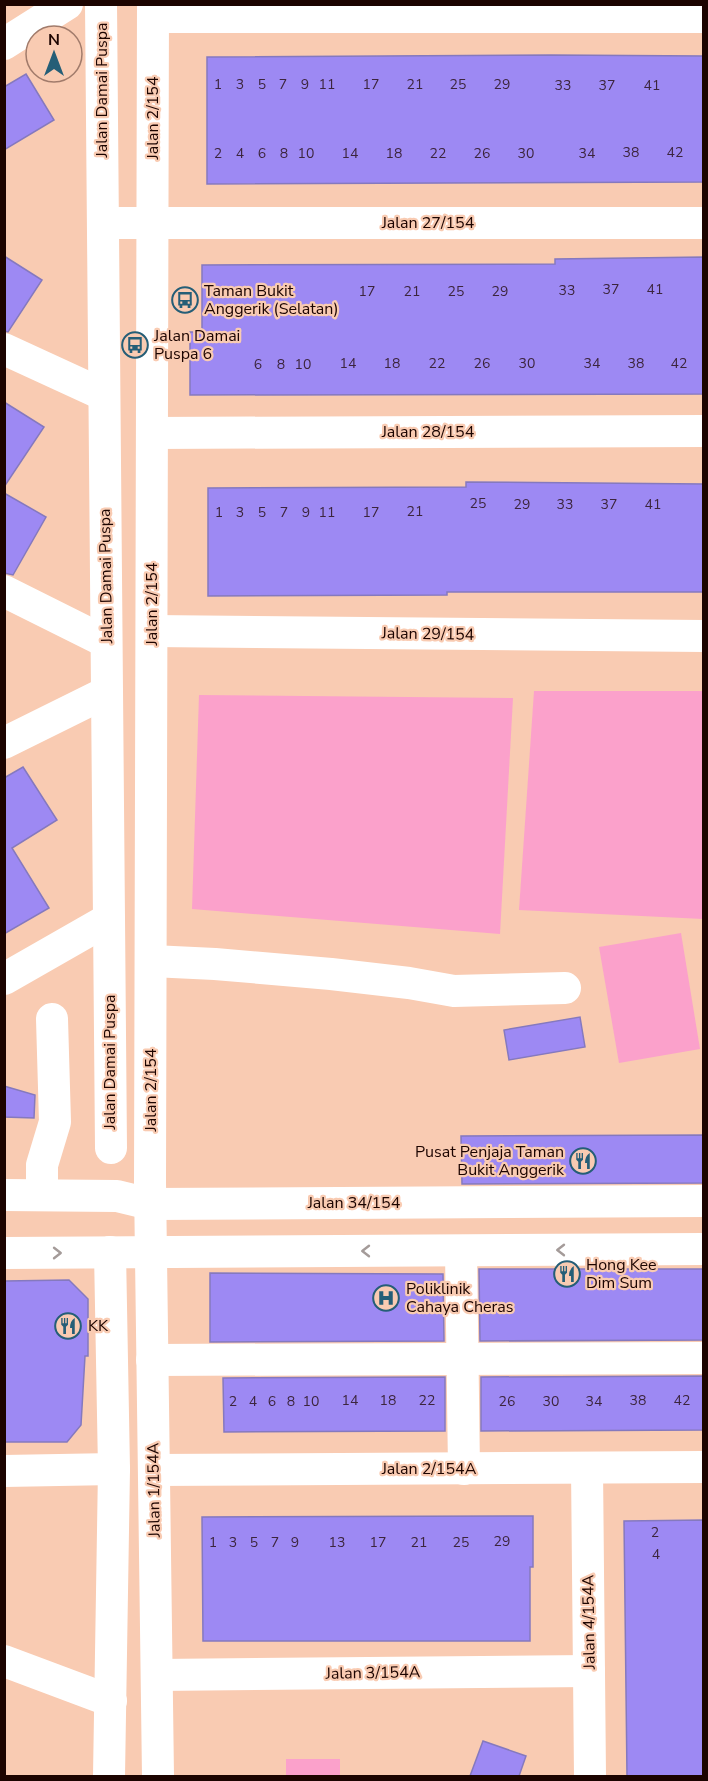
<svg xmlns="http://www.w3.org/2000/svg" width="708" height="1781" font-family="'Nunito Sans',sans-serif">
	<rect width="100%" height="100%" fill="#f9cbb2"/>
	<!-- green -->
	<g fill="#fba1cb">
		<polygon points="534,691 703,691 703,919 519,910"/>
		<polygon points="199,695 513,698 500,934 192,909"/>
		<polygon points="681,933 700,1049 619,1063 599,947"/>
		<rect x="286" y="1759" width="54" height="17"/>
	</g>
	<!-- building -->
	<g fill="#9d89f3" stroke="#8579be" stroke-width="1.5">
		<polygon points="551,55 704,56 704,182 207,184 207,57"/>
		<polygon points="26,74 54,120 4,150 4,87"/>
		<polygon points="4,256 42,280 8,332 4,331"/>
		<polygon points="704,257 704,394 190,395 190,332 202,332 202,265 555,264 555,259"/>
		<polygon points="4,402 44,427 4,487"/>
		<polygon points="466,482 704,484 704,592 447,592 447,595 208,596 208,488 466,487"/>
		<polygon points="4,493 46,517 13,575 4,573"/>
		<polygon points="23,767 57,820 12,848 49,908 4,934 4,778"/>
		<polygon points="580,1017 585,1047 509,1060 504,1030"/>
		<polygon points="4,1086 35,1095 34,1118 4,1117"/>
		<polygon points="704,1135 704,1183 462,1184 461,1136"/>
		<polygon points="479,1269 704,1269 704,1340 480,1341"/>
		<polygon points="210,1273 443,1274 444,1341 210,1342"/>
		<polygon points="69,1280 88,1299 88,1356 85,1356 81,1425 67,1442 4,1442 5,1281"/>
		<polygon points="704,1376 704,1430 481,1431 481,1377"/>
		<polygon points="445,1377 445,1431 224,1432 223,1378"/>
		<polygon points="533,1516 533,1567 530,1567 530,1641 203,1641 202,1517"/>
		<polygon points="704,1520 704,1776 627,1776 624,1521"/>
		<polygon points="483,1741 526,1756 519,1776 470,1776"/>
	</g>
	<g fill="none" stroke-linecap="round" stroke-linejoin="round">
		<!-- minor -->
		<g stroke="#fff" stroke-width="32">
			<polyline points="101,4 111,1148"/>
			<polyline points="153,4 150,1183 158,1776"/>
			<polyline points="153,17 704,17"/>
			<polyline points="4,44 67,4"/>
			<polyline points="103,223 704,223"/>
			<polyline points="4,349 104,395"/>
			<polyline points="152,433 704,431"/>
			<polyline points="4,591 106,642"/>
			<polyline points="152,631 704,636"/>
			<polyline points="4,743 107,692"/>
			<polyline points="152,961 215,964 331,974 409,983 454,991 565,988"/>
			<polyline points="4,979 109,919"/>
			<polyline points="4,1195 117,1196 150,1204 704,1201"/>
			<polyline points="42,1195 42,1165 55,1122 52,1019"/>
			<polyline points="461,1251 464,1469"/>
			<polyline points="4,1253 704,1249"/>
			<polyline points="152,1360 704,1358"/>
			<polyline points="587,1468 590,1776"/>
			<polyline points="154,1470 704,1467"/>
			<polyline points="4,1471 114,1469"/>
			<polyline points="4,1661 111,1701"/>
			<polyline points="157,1675 589,1671"/>
			<polyline points="109,1776 114,1469 110,1252"/>
		</g>
	</g>
	<!-- one-way arrows -->
	<defs><path id="oneway-chevron" d="M-2-3.5L2.5 0L-2 3.5" fill="none" stroke-width="1.6" stroke-linecap="round" stroke-linejoin="round" transform="scale(1.5)"/></defs>
	<g stroke="#a49b99">
		<use href="#oneway-chevron" transform="translate(561 1250) rotate(180)"/>
		<use href="#oneway-chevron" transform="translate(366 1251) rotate(180)"/>
		<use href="#oneway-chevron" transform="translate(57 1253)"/>
	</g>
	<!-- icons -->
	<defs>
		<g id="bus-ring" transform="scale(1.35)"><circle r="9.5" fill="#f9cbb2" stroke="#255e77" stroke-width="1.5"/><path d="M-5-6H5V4H4V6H2V4H-2V6H-4V4H-5ZM-3.5-4V0h7V-4ZM-3.5 1.2v1.5H-2V1.2ZM2 1.2v1.5H3.5V1.2Z" fill="#255e77"/></g>
		<g id="restaurant-ring" transform="scale(1.35)"><circle r="9.5" fill="#f9cbb2" stroke="#255e77" stroke-width="1.5"/><path d="M-5-6h1v4h1v-4h1v4h1v-4h1v5L-1.5 .5V6h-2V.5L-5-1ZM5-6V6H3V1.5H1.5Q1.5-4 5-6Z" fill="#255e77"/></g>
		<g id="hospital-ring" transform="scale(1.35)"><circle r="9.5" fill="#f9cbb2" stroke="#255e77" stroke-width="1.5"/><path d="M-5-5h3v3.5h4V-5h3V5h-3V1.5h-4V5h-3Z" fill="#255e77"/></g>
	</defs>
	<g fill-rule="evenodd">
		<use href="#bus-ring" x="185" y="300"/>
		<use href="#bus-ring" x="135" y="345"/>
		<use href="#restaurant-ring" x="583" y="1161"/>
		<use href="#restaurant-ring" x="567" y="1274"/>
		<use href="#hospital-ring" x="386" y="1298"/>
		<use href="#restaurant-ring" x="68" y="1326"/>
	</g>
	<g text-anchor="middle" dominant-baseline="central" stroke-width="4.5" stroke-linejoin="round" paint-order="stroke">
		<!-- number labels -->
		<g font-size="14" fill="#3c253d">
			<text x="218" y="84">1</text>
			<text x="240" y="84">3</text>
			<text x="262" y="84">5</text>
			<text x="283" y="84">7</text>
			<text x="305" y="84">9</text>
			<text x="327" y="84">11</text>
			<text x="371" y="84">17</text>
			<text x="415" y="84">21</text>
			<text x="458" y="84">25</text>
			<text x="502" y="84">29</text>
			<text x="563" y="85">33</text>
			<text x="607" y="85">37</text>
			<text x="652" y="85">41</text>
			<text x="631" y="152">38</text>
			<text x="675" y="152">42</text>
			<text x="218" y="153">2</text>
			<text x="240" y="153">4</text>
			<text x="262" y="153">6</text>
			<text x="284" y="153">8</text>
			<text x="306" y="153">10</text>
			<text x="350" y="153">14</text>
			<text x="394" y="153">18</text>
			<text x="438" y="153">22</text>
			<text x="482" y="153">26</text>
			<text x="526" y="153">30</text>
			<text x="587" y="153">34</text>
			<text x="611" y="289">37</text>
			<text x="655" y="289">41</text>
			<text x="567" y="290">33</text>
			<text x="367" y="291">17</text>
			<text x="412" y="291">21</text>
			<text x="456" y="291">25</text>
			<text x="500" y="291">29</text>
			<text x="348" y="363">14</text>
			<text x="392" y="363">18</text>
			<text x="437" y="363">22</text>
			<text x="482" y="363">26</text>
			<text x="527" y="363">30</text>
			<text x="592" y="363">34</text>
			<text x="636" y="363">38</text>
			<text x="679" y="363">42</text>
			<text x="258" y="364">6</text>
			<text x="281" y="364">8</text>
			<text x="303" y="364">10</text>
			<text x="478" y="503">25</text>
			<text x="522" y="504">29</text>
			<text x="565" y="504">33</text>
			<text x="609" y="504">37</text>
			<text x="653" y="504">41</text>
			<text x="415" y="511">21</text>
			<text x="219" y="512">1</text>
			<text x="240" y="512">3</text>
			<text x="262" y="512">5</text>
			<text x="284" y="512">7</text>
			<text x="306" y="512">9</text>
			<text x="327" y="512">11</text>
			<text x="371" y="512">17</text>
			<text x="350" y="1400">14</text>
			<text x="388" y="1400">18</text>
			<text x="427" y="1400">22</text>
			<text x="638" y="1400">38</text>
			<text x="682" y="1400">42</text>
			<text x="233" y="1401">2</text>
			<text x="253" y="1401">4</text>
			<text x="272" y="1401">6</text>
			<text x="291" y="1401">8</text>
			<text x="311" y="1401">10</text>
			<text x="507" y="1401">26</text>
			<text x="551" y="1401">30</text>
			<text x="594" y="1401">34</text>
			<text x="655" y="1532">2</text>
			<text x="502" y="1541">29</text>
			<text x="213" y="1542">1</text>
			<text x="233" y="1542">3</text>
			<text x="254" y="1542">5</text>
			<text x="275" y="1542">7</text>
			<text x="295" y="1542">9</text>
			<text x="337" y="1542">13</text>
			<text x="378" y="1542">17</text>
			<text x="419" y="1542">21</text>
			<text x="461" y="1542">25</text>
			<text x="656" y="1554">4</text>
		</g>
		<!-- street labels -->
		<g font-size="16" fill="#1c0400" stroke="#f9cbb2">
			<text transform="translate(102 90) rotate(-90)">Jalan Damai Puspa</text>
			<text transform="translate(153 118) rotate(-90)">Jalan 2/154</text>
			<text x="428" y="223">Jalan 27/154</text>
			<text x="428" y="432">Jalan 28/154</text>
			<text transform="translate(106 576) rotate(-91)">Jalan Damai Puspa</text>
			<text transform="translate(152 604) rotate(-90)">Jalan 2/154</text>
			<text transform="translate(428 634) rotate(1)">Jalan 29/154</text>
			<text transform="translate(110 1062) rotate(-90)">Jalan Damai Puspa</text>
			<text transform="translate(151 1090) rotate(-90)">Jalan 2/154</text>
			<text x="354" y="1203">Jalan 34/154</text>
			<text x="429" y="1469">Jalan 2/154A</text>
			<text transform="translate(154 1490) rotate(-91)">Jalan 1/154A</text>
			<text transform="translate(589 1622) rotate(-91)">Jalan 4/154A</text>
			<text transform="translate(373 1673) rotate(-1)">Jalan 3/154A</text>
		</g>
		<!-- poi labels -->
		<g font-size="16" fill="#1c0400" stroke="#f9cbb2" text-anchor="start">
			<text x="204" y="291">Taman Bukit<tspan x="204" dy="18">Anggerik (Selatan)</tspan></text>
			<text x="154" y="336">Jalan Damai<tspan x="154" dy="18">Puspa 6</tspan></text>
			<text x="564" y="1152" text-anchor="end">Pusat Penjaja Taman<tspan x="564" dy="18">Bukit Anggerik</tspan></text>
			<text x="586" y="1265">Hong Kee<tspan x="586" dy="18">Dim Sum</tspan></text>
			<text x="406" y="1289">Poliklinik<tspan x="406" dy="18">Cahaya Cheras</tspan></text>
			<text x="88" y="1326">KK</text>
		</g>
	</g>
	<!-- border -->
	<rect width="708" height="1781" fill="none" stroke="#1c0400" stroke-width="12"/>
	<!-- north arrow -->
	<g transform="translate(54 54)"><circle r="28" fill="#f9cbb2" stroke="#a17b6b" stroke-width="1.5"/>
	<path d="M0-4.5L10 22L0 15L-10 22Z" fill="#255e77"/>
	<text y="-9" font-size="16" font-weight="bold" text-anchor="middle" fill="#1c0400">N</text>
	</g>
</svg>
